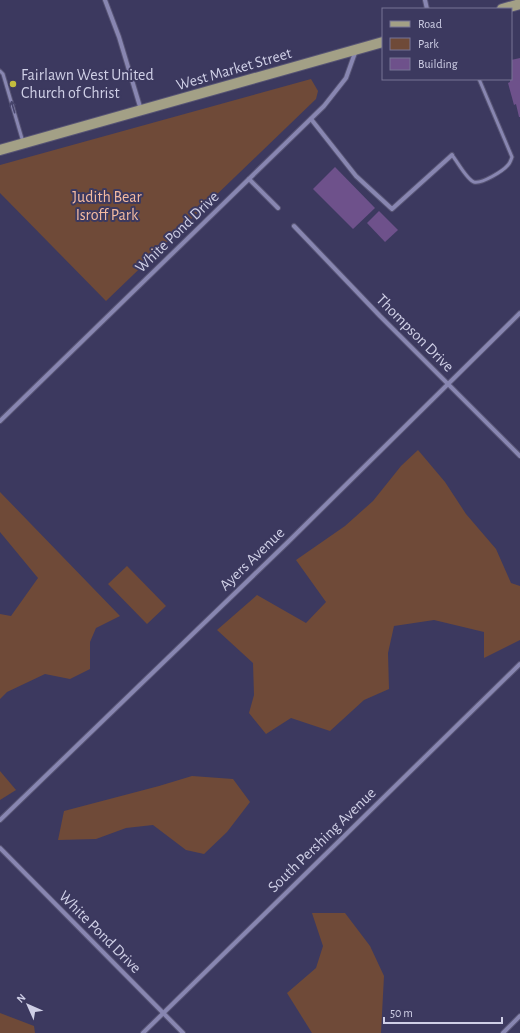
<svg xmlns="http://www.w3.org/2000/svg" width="520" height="1033" font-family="'Alegreya Sans',sans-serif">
	<rect width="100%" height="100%" fill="#3c395f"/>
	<!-- green -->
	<g fill="#6f4a38">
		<polygon points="311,79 318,91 316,99 106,301 0,193 0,165"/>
		<polygon points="418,450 445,482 466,514 496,549 511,583 520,586 520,640 484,658 484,632 434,620 394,626 388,653 389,689 364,700 330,731 291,718 266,734 249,713 254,695 253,663 217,630 257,595 306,623 326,602 296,560 345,526 373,501 401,466"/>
		<polygon points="0,492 120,616 96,628 90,642 90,669 70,679 45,674 7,692 0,699 0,614 11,616 38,578 0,532"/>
		<polygon points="127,566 166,606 147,624 108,584"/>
		<polygon points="0,771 16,790 0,800"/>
		<polygon points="192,776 233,779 250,802 227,832 204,854 186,850 153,825 126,828 96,839 58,840 64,811 159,786"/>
		<polygon points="312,913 345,913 370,946 384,976 381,1033 312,1033 287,993 316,968 323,946"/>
		<polygon points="0,1013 34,1026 35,1033 0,1033"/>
	</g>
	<!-- building -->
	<g fill="#6e518b">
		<polygon points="520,58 520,117 519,117 516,104 514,105 508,83 510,82 510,79 511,79 511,60"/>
		<polygon points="335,167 375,208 353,229 313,189"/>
		<polygon points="379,211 398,230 385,242 367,223"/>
	</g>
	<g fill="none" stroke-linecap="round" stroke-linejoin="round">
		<!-- lane casing -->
		<g stroke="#575474" stroke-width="5">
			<g id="lane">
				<polyline points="0,71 3,74 23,142"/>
				<path d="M 452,155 C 457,161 467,180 474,182 C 482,184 503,171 508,165 C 510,163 511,160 512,157 L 479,79"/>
			</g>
		</g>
		<!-- street casing -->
		<g stroke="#575474" stroke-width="6">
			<g id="street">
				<polyline points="105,0 119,37 141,110"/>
				<polyline points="425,0 427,9"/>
				<polyline points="311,119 356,176 392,209 452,155"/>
				<polyline points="249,179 278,208"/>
				<polyline points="294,226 380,316 520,456"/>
				<polyline points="0,421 324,106 346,78 356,50"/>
				<polyline points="0,820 288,542 520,313"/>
				<polyline points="0,848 183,1033"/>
				<polyline points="143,1033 520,664"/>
				<polyline points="503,1033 520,1016"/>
			</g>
		</g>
		<!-- primary casing -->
		<g stroke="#575474" stroke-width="12">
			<g id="primary">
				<polyline points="502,9 520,4"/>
				<polyline points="0,150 383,42"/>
			</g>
		</g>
		<!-- lane -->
		<use href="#lane" stroke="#8886b1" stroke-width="3"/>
		<!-- street -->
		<use href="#street" stroke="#8886b1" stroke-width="4"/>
		<!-- primary -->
		<use href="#primary" stroke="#a3a086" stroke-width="10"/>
	</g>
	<!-- one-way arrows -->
	<defs><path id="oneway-shaft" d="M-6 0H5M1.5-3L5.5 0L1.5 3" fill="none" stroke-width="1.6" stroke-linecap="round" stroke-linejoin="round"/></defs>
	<use stroke="#47456b" href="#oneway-shaft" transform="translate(13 107) rotate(-106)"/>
	<!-- markers -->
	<circle fill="#c3bd3e" stroke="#3c395f" stroke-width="1.5" cx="13" cy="84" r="4"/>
	<g text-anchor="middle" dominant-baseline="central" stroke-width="4" stroke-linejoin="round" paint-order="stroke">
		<!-- street labels -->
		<g font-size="16" fill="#cfcfe6" stroke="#3c395f">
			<text transform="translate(234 69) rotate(-16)">West Market Street</text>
			<text transform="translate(177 232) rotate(-44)">White Pond Drive</text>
			<text transform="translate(415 333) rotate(45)">Thompson Drive</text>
			<text transform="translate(252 559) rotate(-44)">Ayers Avenue</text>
			<text transform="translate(322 840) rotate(-44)">South Pershing Avenue</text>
			<text transform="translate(100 932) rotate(45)">White Pond Drive</text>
		</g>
		<!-- poi labels -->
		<g font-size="16" fill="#cfcfe6" stroke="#3c395f" text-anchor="start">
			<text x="21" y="75">Fairlawn West United<tspan x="21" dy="18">Church of Christ</tspan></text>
		</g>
		<!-- park labels -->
		<g font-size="16" fill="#f3baa0" stroke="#3c395f">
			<text x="107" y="197">Judith Bear<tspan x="107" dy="18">Isroff Park</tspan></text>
		</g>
	</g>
	<!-- legend -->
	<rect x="382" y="8" width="130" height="72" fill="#3c395f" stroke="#777595"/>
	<rect x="390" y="21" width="20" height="6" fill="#a3a086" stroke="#777595"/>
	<text x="418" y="28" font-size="12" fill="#cfcfe6">Road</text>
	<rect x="390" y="38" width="20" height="12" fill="#6f4a38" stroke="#777595"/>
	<text x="418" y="48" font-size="12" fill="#cfcfe6">Park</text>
	<rect x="390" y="58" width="20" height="12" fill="#6e518b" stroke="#777595"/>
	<text x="418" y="68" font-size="12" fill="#cfcfe6">Building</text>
	<!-- north arrow -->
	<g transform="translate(28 1005) rotate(315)" stroke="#3c395f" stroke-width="3" paint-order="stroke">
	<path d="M0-3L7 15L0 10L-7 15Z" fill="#cfcfe6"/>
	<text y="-6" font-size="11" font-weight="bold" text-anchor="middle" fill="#cfcfe6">N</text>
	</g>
	<!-- scale -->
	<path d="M384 1017v6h118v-6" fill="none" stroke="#cfcfe6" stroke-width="2"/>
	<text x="390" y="1017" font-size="12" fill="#cfcfe6" stroke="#3c395f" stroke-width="3" paint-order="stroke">50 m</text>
</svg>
